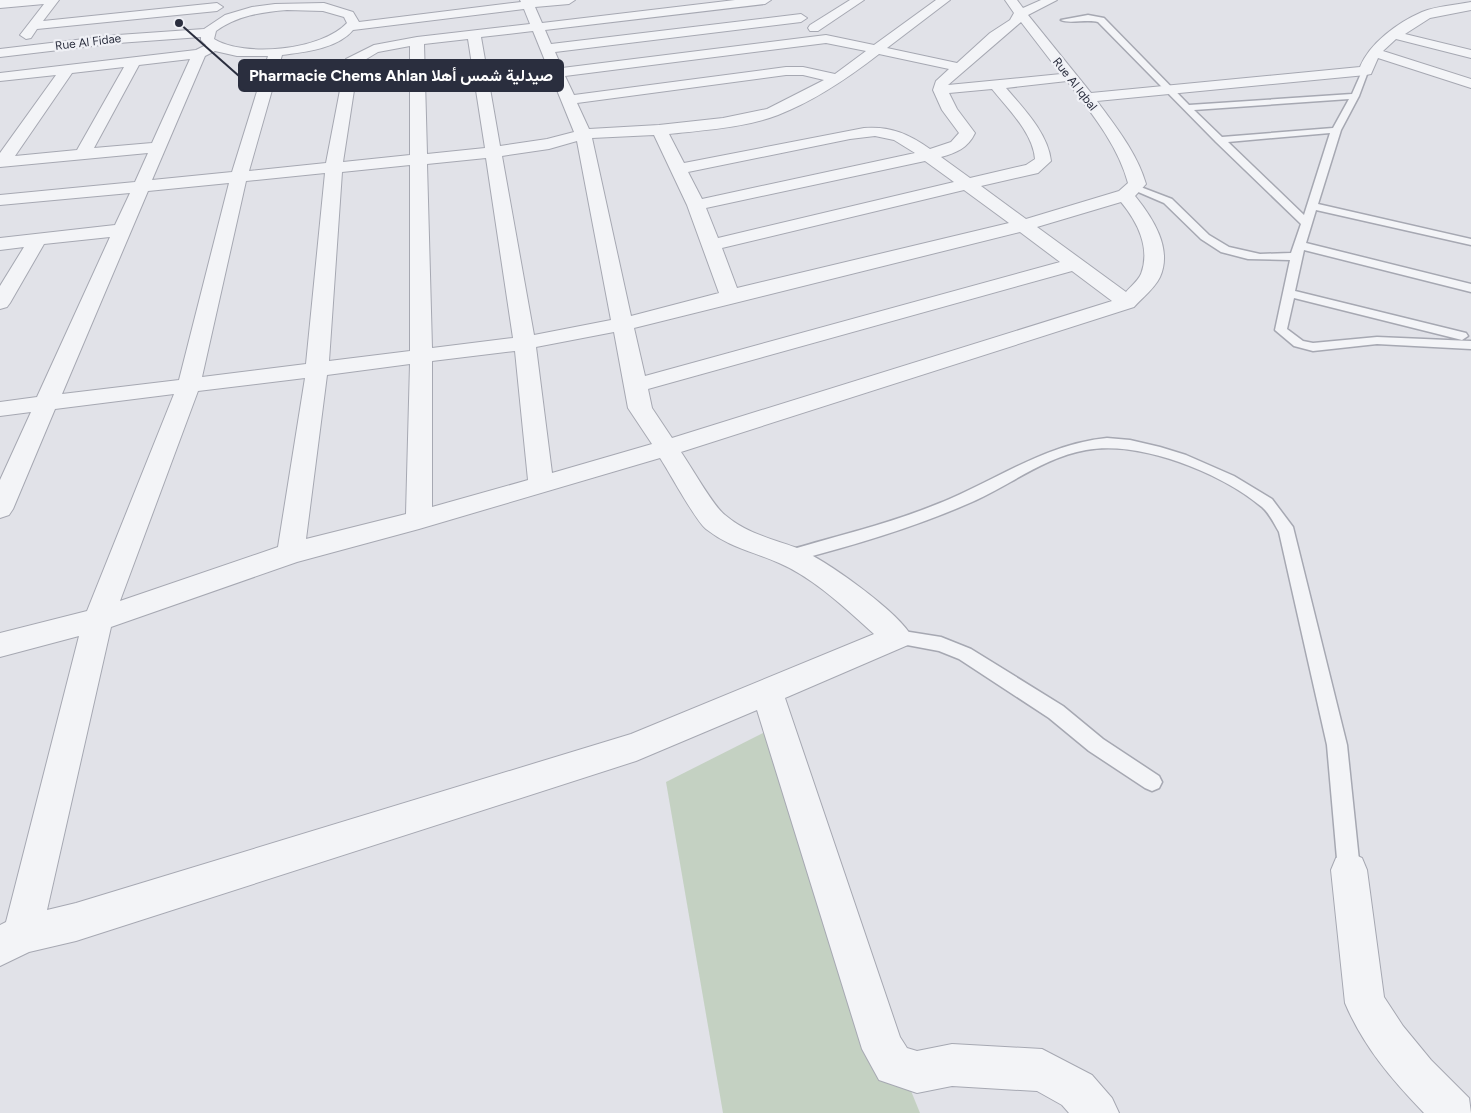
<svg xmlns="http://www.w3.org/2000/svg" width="1471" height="1113" font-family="Figtree,Vazirmatn,sans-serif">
	<rect width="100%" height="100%" fill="#e1e2e8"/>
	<!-- green -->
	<polygon fill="#c4d1c2" points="765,732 920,1113 723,1113 666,782"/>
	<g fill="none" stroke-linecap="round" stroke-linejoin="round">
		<!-- lane casing -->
		<g stroke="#a6a8b2" stroke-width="3">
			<g id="lane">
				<path d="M 1088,15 L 1104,18 L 1189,105 L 1352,94 L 1363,69 L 1369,69 L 1359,96 L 1341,130 L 1318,204 L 1471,239 L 1471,245 L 1316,210 L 1306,243 L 1471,284 L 1471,292 L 1304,250 L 1295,291 L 1466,333 L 1468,336 L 1462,340 L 1294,298 L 1287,329 L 1303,341 L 1313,343 L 1377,337 L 1471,341 L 1471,349 L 1377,344 L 1313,351 L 1294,346 L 1275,330 L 1290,260 L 1248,259 L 1221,252 L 1201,239 L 1164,203 L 1129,188 L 1138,186 L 1172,199 L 1209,235 L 1229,247 L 1260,254 L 1291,253 L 1301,224 L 1216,142 L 1098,22 C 1088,19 1068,24 1061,20 ZM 1349,99 L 1333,128 L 1222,137 L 1194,110 ZM 1330,133 L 1304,215 L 1228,142 Z"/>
				<path d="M 1107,438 L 1130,440 L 1160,447 L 1186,455 L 1234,476 L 1272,499 L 1293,527 L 1347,745 L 1360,870 L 1357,877 L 1349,880 L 1341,877 L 1338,870 L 1327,745 L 1279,532 C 1274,523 1269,513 1262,507 C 1220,472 1139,440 1086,450 C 1045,457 1010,485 972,502 C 913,528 852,546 789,562 L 783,560 L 781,556 L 783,552 C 836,536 889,524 940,503 C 997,480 1045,444 1107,438 Z"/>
				<polygon points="897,630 941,637 971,649 1063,706 1103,739 1159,776 1162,782 1159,788 1152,791 1145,788 1089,751 1049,718 959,659 939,651 891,642 888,637 891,632"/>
			</g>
		</g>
		<!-- street casing -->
		<g stroke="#a6a8b2" stroke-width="2">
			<g id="street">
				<polygon points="0,0 59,0 43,21 217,3 223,7 217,11 37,29 31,38 26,39 20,35 44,4 0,8"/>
				<path d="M 520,0 L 575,0 L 569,4 L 535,7 L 542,23 L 735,0 L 771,0 L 765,4 L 545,30 L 551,44 L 801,14 L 807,18 L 801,22 L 555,52 L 562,68 L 826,35 L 874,45 L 936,0 L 950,0 L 887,48 L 957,63 L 990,33 L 1010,20 L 1014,13 L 1005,0 L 1017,0 L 1023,8 L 1041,0 L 1057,0 L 1028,15 L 1091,93 L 1360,67 C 1370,43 1397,23 1422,12 C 1436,6 1456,5 1471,2 L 1471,10 L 1430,18 L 1405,34 L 1471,50 L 1471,58 L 1396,39 L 1383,51 L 1471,79 L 1471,88 L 1378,58 L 1371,74 L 1366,75 L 1097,101 C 1116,127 1137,153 1146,184 L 1135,196 C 1152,217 1173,248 1160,277 C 1155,288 1142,298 1134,307 L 681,452 C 691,466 713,506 725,515 C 746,533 772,539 797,548 C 825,559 899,612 912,637 L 908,645 L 785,698 L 900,1037 L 907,1048 L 917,1051 L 952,1044 L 1042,1049 L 1092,1075 L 1112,1098 L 1119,1113 L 1069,1113 L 1062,1105 L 1037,1091 L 952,1086 L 917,1093 L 879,1080 L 862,1049 L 757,710 L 636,761 L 76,941 L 29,952 L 0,966 L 0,925 L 6,922 L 79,636 L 0,657 L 0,633 L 87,611 L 174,394 L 55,409 L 13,509 L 9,515 L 0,518 L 0,480 L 31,412 L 0,416 L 0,402 L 37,397 L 110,237 L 44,244 L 10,303 L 7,307 L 0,309 L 0,286 L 24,247 L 0,250 L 0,238 L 115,225 L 130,193 L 0,205 L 0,195 L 135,182 L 148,153 L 0,167 L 0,153 L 56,75 L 0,81 L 0,73 L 196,50 L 206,45 L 201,40 L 201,37 L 118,43 L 0,57 L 0,49 L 118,35 L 204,29 L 225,15 L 252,7 L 275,4 L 324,3 L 353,12 L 359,22 L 521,2 ZM 524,9 L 530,24 L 417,37 L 374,45 L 346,59 L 326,163 L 249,171 L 282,55 C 305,52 337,49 353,30 ZM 287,10 L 323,11 L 344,17 L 347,23 C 322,50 245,58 214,39 L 216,31 C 237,16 261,12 287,10 ZM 1021,22 L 1061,74 L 948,85 ZM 533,31 L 574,132 L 547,139 L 500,146 L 481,37 ZM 468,39 L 485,148 L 427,154 L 424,44 ZM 826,43 L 866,51 L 835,74 L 803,67 L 786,67 L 574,95 L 565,76 ZM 410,46 L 410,155 L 343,162 L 358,64 L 378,52 ZM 215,51 L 237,56 L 268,56 L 232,172 L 152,180 L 205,56 ZM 879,54 L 949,69 L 936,81 L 933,90 L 942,110 L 959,133 L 951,142 L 930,149 C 909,134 891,126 864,128 L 684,163 L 669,134 C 704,130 744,128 778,115 C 814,101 848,78 879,54 ZM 190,59 L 152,143 L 94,148 L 139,65 ZM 124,67 L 77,150 L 15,156 L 72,73 ZM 786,75 L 803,75 L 824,80 L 767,109 L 723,118 L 659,125 L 589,129 L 577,103 ZM 1067,81 C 1090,111 1118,145 1128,183 L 1119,191 L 1026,219 L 981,186 L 1038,173 L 1051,161 C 1048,133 1023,108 1006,88 ZM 992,89 C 1008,109 1033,133 1035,159 L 1026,165 L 970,178 L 941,157 C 956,153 968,148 975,133 L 957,109 L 949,93 ZM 654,135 L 687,205 L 719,293 L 631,316 L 592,138 ZM 875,136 L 894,140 L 915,153 L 702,199 L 688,172 L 850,139 ZM 577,141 L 611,320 L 534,335 L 502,156 L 549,149 ZM 486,158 L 513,338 L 432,348 L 427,164 ZM 925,161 L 954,182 L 718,238 L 706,208 ZM 410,165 L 410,351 L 329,361 L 342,172 ZM 325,173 L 306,364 L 202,377 L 246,181 ZM 229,183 L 179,380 L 62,394 L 148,191 ZM 964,190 L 1009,223 L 737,288 L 722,248 ZM 1121,202 C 1137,221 1151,248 1141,274 C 1138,281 1130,287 1126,292 L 1037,227 ZM 1020,232 L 1060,262 L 645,376 L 634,328 ZM 1072,271 L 1112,301 L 672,438 L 652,408 L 648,389 ZM 614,332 L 628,408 L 652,444 L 552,473 L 536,347 ZM 515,351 L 528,480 L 432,507 L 432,361 ZM 410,364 L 406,514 L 306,539 L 327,375 ZM 305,378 L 278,547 L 120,601 L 198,391 ZM 660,458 C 670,473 695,520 706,529 C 730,548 752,551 779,563 C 814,578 845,608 874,634 L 631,734 L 76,903 L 47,910 L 111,627 L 297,562 L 419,529 Z"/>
				<polygon points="850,0 864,0 818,31 810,31 808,28 810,25"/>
				<path d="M 1349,852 L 1362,858 L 1367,870 L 1384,997 L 1403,1026 L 1431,1060 L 1469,1098 L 1471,1113 L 1424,1113 C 1392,1080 1363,1046 1345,1003 L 1331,870 L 1336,858 Z"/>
			</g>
		</g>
		<!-- lane -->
		<use href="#lane" fill="#f3f4f7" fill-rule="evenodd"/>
		<!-- street -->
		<use href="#street" fill="#f3f4f7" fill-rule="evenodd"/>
	</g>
	<g text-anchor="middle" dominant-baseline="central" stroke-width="4.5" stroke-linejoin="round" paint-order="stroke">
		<!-- far-street labels -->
		<g font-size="12" fill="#2a2e3e" stroke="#f0f1f6">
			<text transform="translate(88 42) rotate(-7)">Rue Al Fidae</text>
			<text transform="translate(1075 84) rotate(52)">Rue Al Iqbal</text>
		</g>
	</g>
	<!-- callouts -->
	<path fill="none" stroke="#2a2e3e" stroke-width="2" d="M179 23L239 76"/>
	<circle fill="#2a2e3e" stroke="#f0f1f6" stroke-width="2" cx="179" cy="23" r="5"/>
	<rect fill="#2a2e3e" stroke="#2a2e3e" stroke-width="2" x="239" y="60" width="324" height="31" rx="5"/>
	<g font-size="16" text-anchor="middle" font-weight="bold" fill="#fff">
		<text x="401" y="81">Pharmacie Chems Ahlan صيدلية شمس أهلا</text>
	</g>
</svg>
